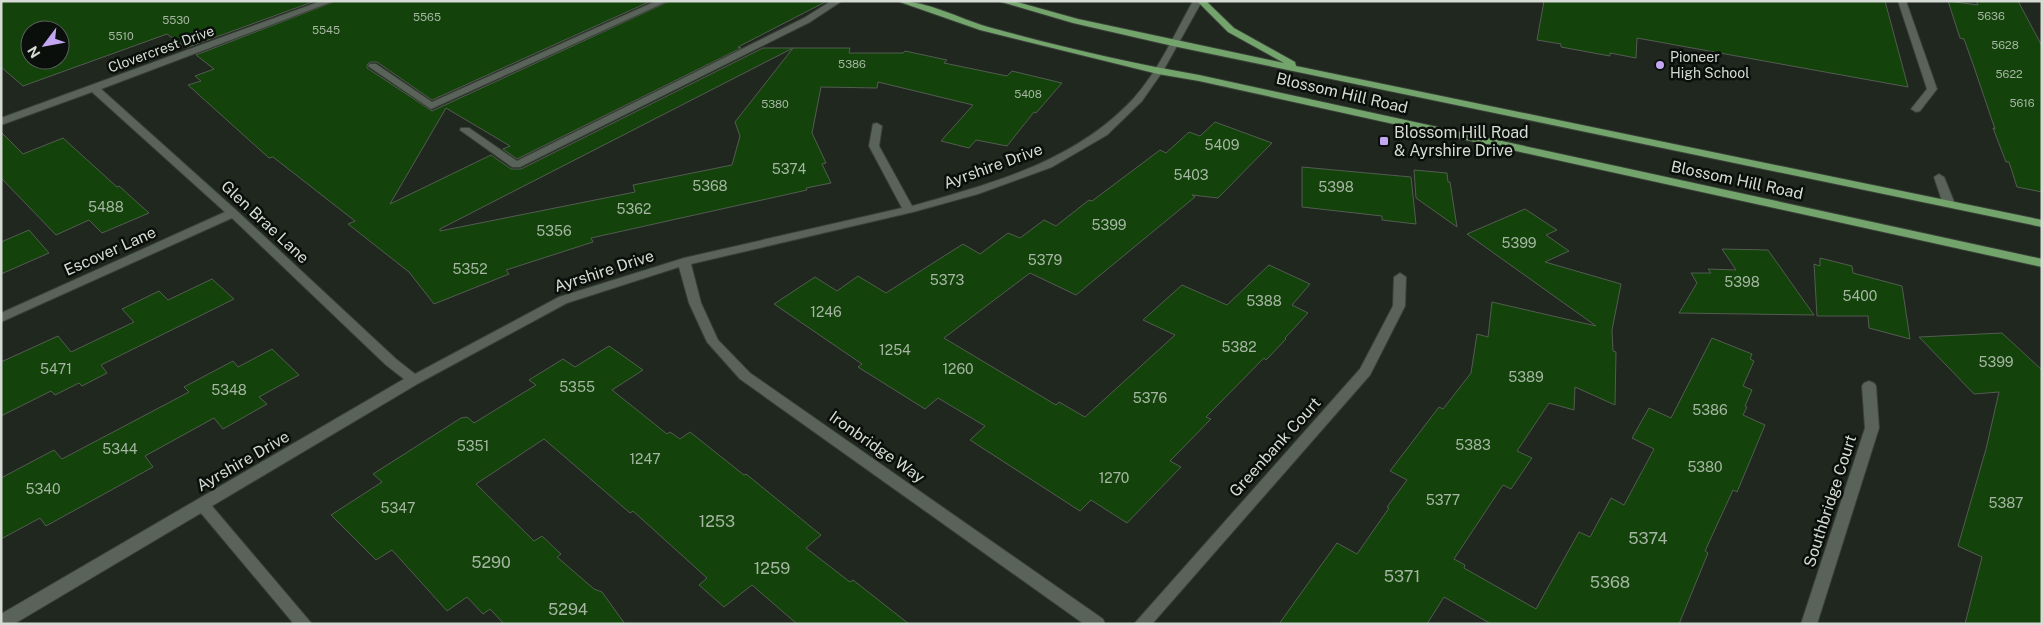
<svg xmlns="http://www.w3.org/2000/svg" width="2043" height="625" font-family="'Public Sans',sans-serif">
	<rect width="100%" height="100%" fill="#1f271e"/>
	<!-- building -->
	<g fill="#13420b" stroke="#535c51" fill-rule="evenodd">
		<path d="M 1,1 L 315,1 L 186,48 L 167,34 L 23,86 L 1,67 ZM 30,30 L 60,30 L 60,60 L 30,60 Z"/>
		<polygon points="336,1 651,1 432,100 377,62 370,62 367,65 367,68 432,111 670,1 827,1 738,47 741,48 517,159 503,149 510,146 446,108 390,204 491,155 511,169 521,169 763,48 793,48 440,229 440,231 635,192 633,185 732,165 740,136 735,122 793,48 850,48 849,53 903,53 905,51 947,60 944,63 1007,76 1012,71 1062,83 1036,113 1034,112 1007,146 976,140 969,148 941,141 973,105 878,82 877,88 821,87 812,133 826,163 822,164 831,183 806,188 807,190 591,238 593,242 506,270 509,274 434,304 409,272 348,224 355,221 273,157 269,158 188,85 201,81 195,76 214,69 196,55"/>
		<polygon points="1544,1 1885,1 1908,87 1637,38 1636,58 1610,53 1610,56 1561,47 1561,44 1537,40"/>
		<polygon points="1948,1 1978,5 1976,1 2018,1 2042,46 2042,192 2017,187 2009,162 2006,162 1993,128 1995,129 1974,67 1964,39 1960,38"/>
		<polygon points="1215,122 1272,143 1218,198 1192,195 1195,197 1076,295 1030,273 944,338 1056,405 1059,402 1085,417 1175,335 1143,320 1182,285 1227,305 1269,265 1310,284 1292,305 1308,313 1285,338 1286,339 1266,360 1264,358 1206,417 1211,419 1170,461 1181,467 1127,523 1091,500 1080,511 970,440 985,426 938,398 925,409 858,367 862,364 774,304 815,277 837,291 858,276 886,293 963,244 980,254 1008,233 1020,238 1044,220 1056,226 1089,200 1092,201 1160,150 1166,153 1189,132 1200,136"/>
		<polygon points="1,132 23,154 63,138 117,187 119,186 149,213 102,233 89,220 56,235 1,178"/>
		<polygon points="1302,167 1411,177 1416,224 1382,220 1382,216 1302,207"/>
		<polygon points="1414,170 1447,173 1448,182 1450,182 1457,227 1416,198"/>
		<polygon points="1525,209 1557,230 1546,235 1569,251 1545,262 1621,284 1612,330 1613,351 1616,352 1615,405 1575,387 1574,410 1549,403 1517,451 1532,458 1511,489 1503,485 1454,559 1465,565 1464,568 1536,609 1579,532 1590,537 1611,498 1624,505 1654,449 1632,438 1649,408 1671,418 1712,338 1752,354 1750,359 1754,361 1743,386 1752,390 1745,406 1747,407 1743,415 1765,425 1737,492 1733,490 1705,551 1708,553 1679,624 1491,624 1444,597 1427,624 1279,624 1337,543 1357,554 1389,508 1387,507 1407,480 1390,471 1439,407 1443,409 1471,373 1477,334 1488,337 1492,302 1596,326 1467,234"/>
		<polygon points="29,230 49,253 1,274 1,242"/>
		<polygon points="1722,249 1768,250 1814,315 1679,313 1697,283 1691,273 1711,273 1708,269 1736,270"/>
		<polygon points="1820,258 1852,266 1853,273 1902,286 1910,339 1869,328 1868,316 1817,316 1814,264 1820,266"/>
		<polygon points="212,279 234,299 101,365 107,373 82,386 79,383 55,395 51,391 1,416 1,362 58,336 71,352 134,322 122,309 159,291 168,300"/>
		<polygon points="2002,333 2042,370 2042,624 1965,624 1982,557 1958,546 1986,449 1999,392 1974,394 1919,337"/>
		<polygon points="609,346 643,370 612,390 667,434 670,432 680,439 690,432 744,475 746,474 821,535 806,548 850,582 853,580 909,624 797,624 752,585 724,607 699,585 707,578 633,511 630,513 544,439 476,484 534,541 542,536 561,554 557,557 594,589 602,592 625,624 504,624 490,609 483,614 467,597 447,611 392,550 376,560 331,515 382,482 373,474 461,418 467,417 474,423 536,385 529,380 563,359 575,367"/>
		<polygon points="272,349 299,375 259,397 267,404 223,429 214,418 145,456 153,467 46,526 40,518 1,539 1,478 54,450 62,459 189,392 184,387 233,361 238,367"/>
	</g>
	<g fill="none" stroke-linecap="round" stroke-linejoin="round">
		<!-- minor casing -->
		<g stroke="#3a4139" stroke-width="2">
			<g id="minor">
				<path d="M 321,1 L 334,1 L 101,89 L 237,211 L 396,359 L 415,374 L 559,297 L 684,258 L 902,208 L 869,146 L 873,124 L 877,123 L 882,126 L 879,146 L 912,206 C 993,183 1075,162 1134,98 C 1159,70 1175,33 1193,1 L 1202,1 L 1163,71 L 1142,101 L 1107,135 L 1052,167 L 978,194 L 913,212 L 691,264 L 701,303 L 718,340 L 750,373 L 1103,619 L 1105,624 L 1084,624 L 740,379 L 707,342 L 689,303 L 679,267 L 567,303 L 419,383 L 212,506 L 312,624 L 294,624 L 201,513 L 14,624 L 1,624 L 1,614 L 404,379 L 386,365 L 232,218 L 1,322 L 1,313 L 225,212 L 92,92 L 1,125 L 1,118 Z"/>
				<polygon points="656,1 668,1 431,109 368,66 370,64 376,64 432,102"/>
				<polygon points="831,1 842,1 810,22 520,167 512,167 460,130 461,128 469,128 517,161 804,18"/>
				<polygon points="1898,1 1906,1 1937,89 1920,111 1916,112 1911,109 1927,89"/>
				<polygon points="1939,174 1944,177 1955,204 1953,206 1945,206 1943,204 1934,177"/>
				<polygon points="1400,273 1406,277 1405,306 1370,375 1152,624 1134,624 1360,369 1393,306 1394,277"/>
				<polygon points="1869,381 1874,383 1876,386 1879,428 1817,624 1801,624 1865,428 1862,386 1864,383"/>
			</g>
		</g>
		<!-- major casing -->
		<g stroke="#3a4139" stroke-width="2">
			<g id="major">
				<path d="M 897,1 C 928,1 958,18 988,27 C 1057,46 1128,63 1199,75 L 2042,259 L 2042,267 L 1199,81 L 1158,74 L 980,30 Z"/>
				<polygon points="998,1 1013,1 1078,19 1284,63 1228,32 1197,1 1206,1 1234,28 1295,62 1296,66 2042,220 2042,227 1173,46 1073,23"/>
			</g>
		</g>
		<!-- minor -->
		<use href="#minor" fill="#5a6359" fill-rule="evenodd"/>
		<!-- major -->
		<use href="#major" fill="#73a46b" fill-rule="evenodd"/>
	</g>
	<!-- markers -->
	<g fill="#c4a7f1" stroke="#0b0f0b" stroke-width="2">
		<circle cx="1660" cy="65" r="5"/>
		<rect x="1379" y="136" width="10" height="10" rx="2.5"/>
	</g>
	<g text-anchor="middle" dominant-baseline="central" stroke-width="5" stroke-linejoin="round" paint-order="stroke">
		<!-- far-number labels -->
		<g font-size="11" fill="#a5b6a2">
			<text x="1991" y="16">5636</text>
			<text x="427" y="17">5565</text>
			<text x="176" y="20">5530</text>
			<text x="326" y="30">5545</text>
			<text x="121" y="36">5510</text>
			<text x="2005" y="45">5628</text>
			<text x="852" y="64">5386</text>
			<text x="2009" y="74">5622</text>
			<text x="1028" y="94">5408</text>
			<text x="2022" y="103">5616</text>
			<text x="775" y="104">5380</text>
		</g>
		<!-- far-street labels -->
		<g font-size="14" fill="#d6dcd5" stroke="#0b0f0b">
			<text transform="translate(161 49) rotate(-20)">Clovercrest Drive</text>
		</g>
		<!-- far-poi labels -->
		<g font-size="14" fill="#d6dcd5" stroke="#0b0f0b" text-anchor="start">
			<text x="1670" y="57">Pioneer<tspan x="1670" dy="16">High School</tspan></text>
		</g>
		<!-- number labels -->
		<g font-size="14" fill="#a5b6a2">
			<text x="1222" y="145">5409</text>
			<text x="789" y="169">5374</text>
			<text x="1191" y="175">5403</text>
			<text x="710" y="186">5368</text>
			<text x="1336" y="187">5398</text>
			<text x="106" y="207">5488</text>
			<text x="634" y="209">5362</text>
			<text x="1109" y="225">5399</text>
			<text x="554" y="231">5356</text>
			<text x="1519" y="243">5399</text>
			<text x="1045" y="260">5379</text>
			<text x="470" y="269">5352</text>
			<text x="947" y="280">5373</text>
			<text x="1742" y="282">5398</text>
			<text x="1860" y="296">5400</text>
			<text x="1264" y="301">5388</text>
			<text x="826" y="312">1246</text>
			<text x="1239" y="347">5382</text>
			<text x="895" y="350">1254</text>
			<text x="1996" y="362">5399</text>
			<text x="56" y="369">5471</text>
			<text x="958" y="369">1260</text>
			<text x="1526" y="377">5389</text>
			<text x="577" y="387">5355</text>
			<text x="229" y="390">5348</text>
			<text x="1150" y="398">5376</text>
			<text x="1710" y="410">5386</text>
			<text x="1473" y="445">5383</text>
			<text x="473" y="446">5351</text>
			<text x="120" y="449">5344</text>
			<text x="645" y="459">1247</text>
			<text x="1705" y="467">5380</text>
			<text x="1114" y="478">1270</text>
			<text x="43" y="489">5340</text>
			<text x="1443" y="500">5377</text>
			<text x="2006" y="503">5387</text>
			<text x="398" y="508">5347</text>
		</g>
		<!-- street labels -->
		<g font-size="16" fill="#d6dcd5" stroke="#0b0f0b">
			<text transform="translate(1342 93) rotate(13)">Blossom Hill Road</text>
			<text transform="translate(993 166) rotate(-20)">Ayrshire Drive</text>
			<text transform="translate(1737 180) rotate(12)">Blossom Hill Road</text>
			<text transform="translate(265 222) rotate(43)">Glen Brae Lane</text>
			<text transform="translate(110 251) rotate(-24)">Escover Lane</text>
			<text transform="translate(604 271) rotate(-18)">Ayrshire Drive</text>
			<text transform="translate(877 447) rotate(35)">Ironbridge Way</text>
			<text transform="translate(1275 447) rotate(-48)">Greenbank Court</text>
			<text transform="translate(243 461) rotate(-30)">Ayrshire Drive</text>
			<text transform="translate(1830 501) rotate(-72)">Southbridge Court</text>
		</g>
		<!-- poi labels -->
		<g font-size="16" fill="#d6dcd5" stroke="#0b0f0b" text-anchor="start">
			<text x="1394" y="132">Blossom Hill Road<tspan x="1394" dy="18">&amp; Ayrshire Drive</tspan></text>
		</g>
		<!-- near-number labels -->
		<g font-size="16" fill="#a5b6a2">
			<text x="717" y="521">1253</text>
			<text x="1648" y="538">5374</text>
			<text x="491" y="562">5290</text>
			<text x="772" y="568">1259</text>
			<text x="1402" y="576">5371</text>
			<text x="1610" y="582">5368</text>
			<text x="568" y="609">5294</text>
		</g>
	</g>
	<!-- border -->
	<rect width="2043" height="625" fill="none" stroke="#d6dcd5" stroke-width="5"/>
	<!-- north arrow -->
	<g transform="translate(45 45) rotate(238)"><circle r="24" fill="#0b0f0b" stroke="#5c615c"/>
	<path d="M0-4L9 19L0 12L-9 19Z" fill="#c4a7f1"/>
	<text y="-8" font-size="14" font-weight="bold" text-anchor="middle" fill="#d6dcd5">N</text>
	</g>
</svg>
